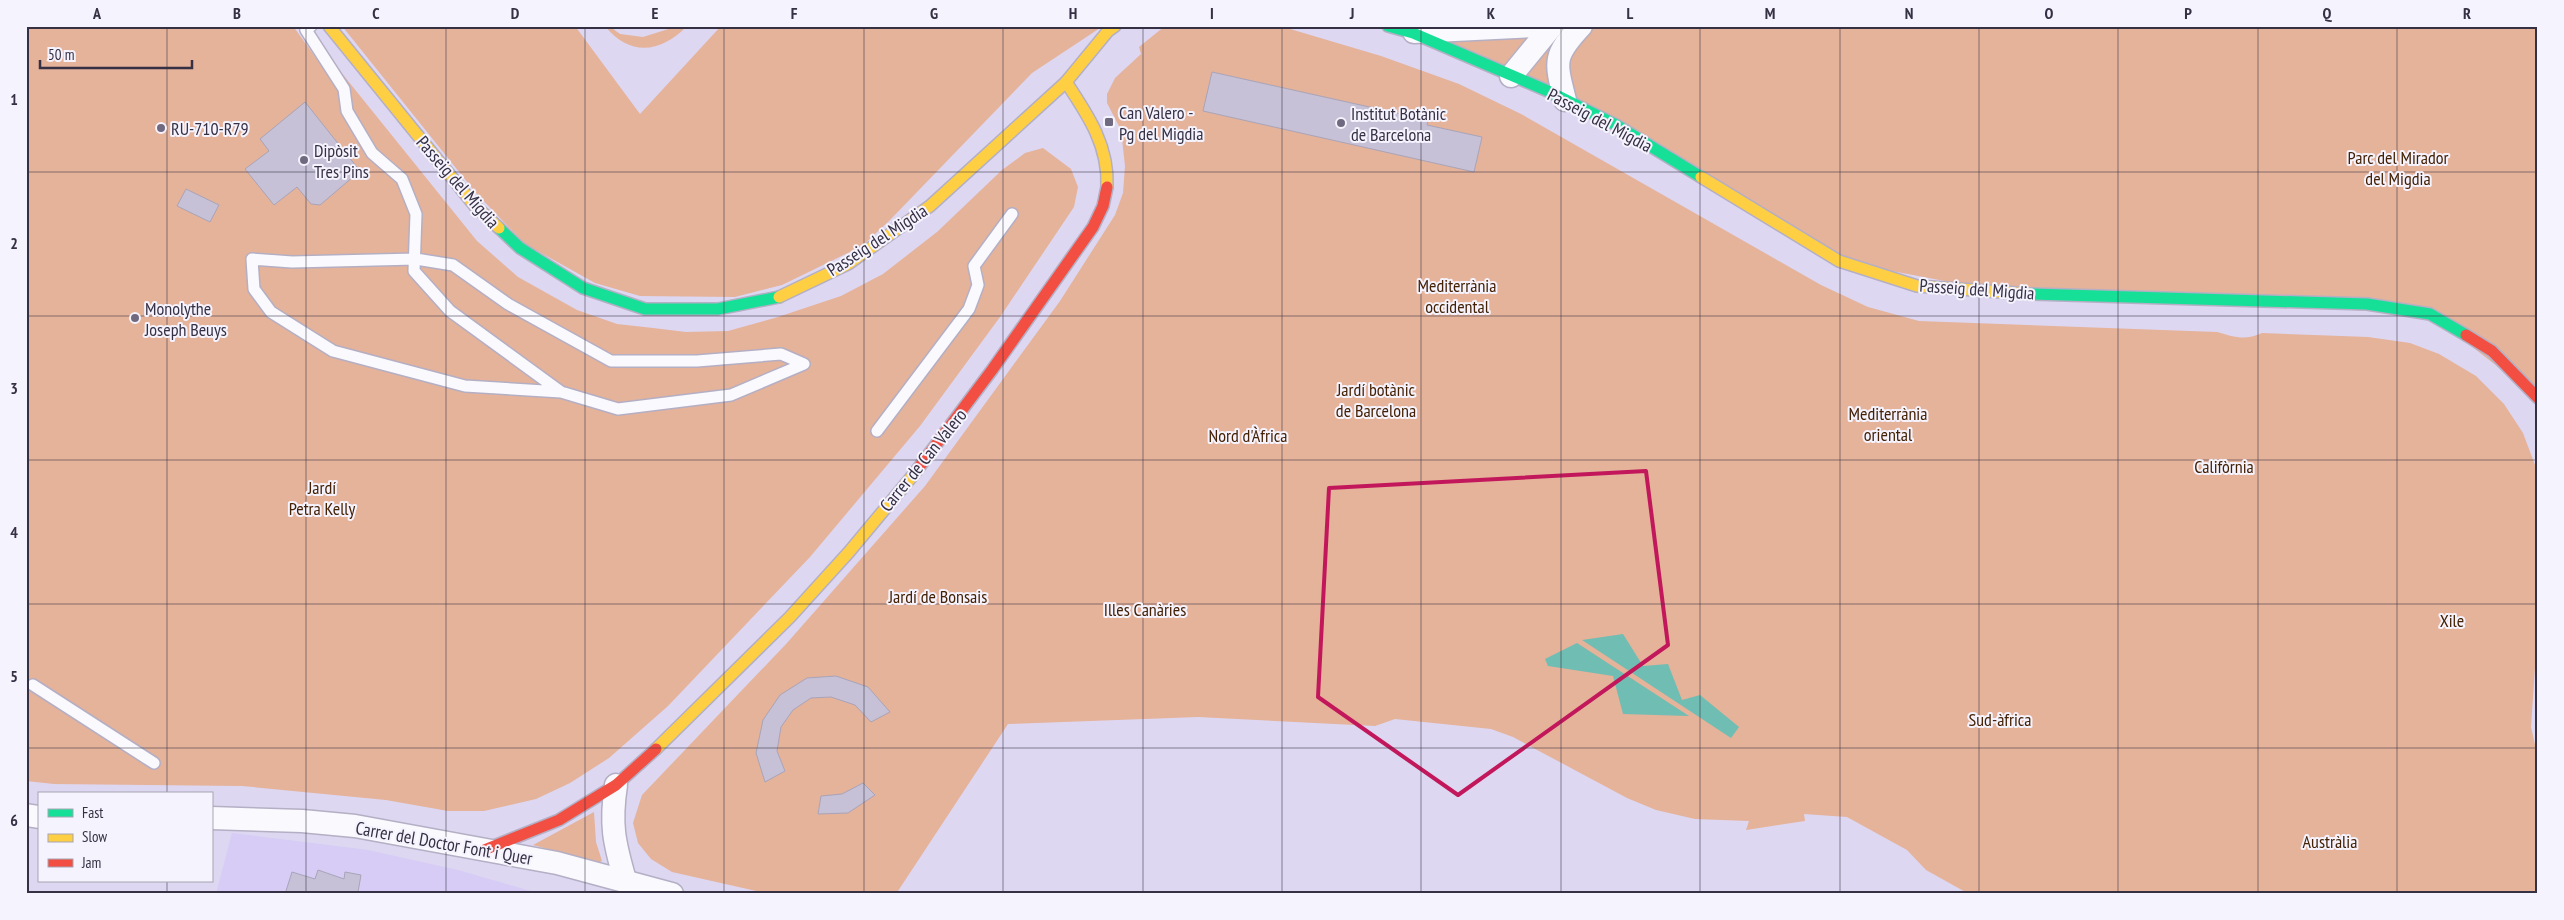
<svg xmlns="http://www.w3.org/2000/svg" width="2564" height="920" font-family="'PT Sans Narrow',sans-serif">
	<rect width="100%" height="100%" fill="#ddd7f1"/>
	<!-- built -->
	<polygon fill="#d6ccf5" points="232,833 368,850 458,870 541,894 216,894"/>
	<!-- green -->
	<g fill="#e5b29a">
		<polygon points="26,26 293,26 319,62 336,66 477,241 518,277 577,310 617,324 653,328 686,332 728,331 778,317 841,296 883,274 937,232 1002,170 1025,153 1043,148 1071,169 1078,187 1074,207 1000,317 920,426 810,557 668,706 609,758 570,783 536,799 484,811 448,811 386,800 242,786 54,784 26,781"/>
		<polygon points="342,26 575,26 640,114 721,26 1106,26 1100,28 1032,73 889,221 862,246 782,285 735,297 640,296 595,283 525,244 476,193"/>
		<path d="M 605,26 L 609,26 L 620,34 L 643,37 L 678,26 L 687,26 C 661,53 630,57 605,26 Z"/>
		<path d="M 1165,26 L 1280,26 L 1381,56 L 1459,84 L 1521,114 L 1821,285 L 1868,307 L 1919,321 L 2217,332 C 2234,337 2245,341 2262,333 L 2368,337 L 2410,343 L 2439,354 L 2476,376 L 2504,404 L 2523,433 L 2538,473 L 2538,622 L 2531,727 L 2538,758 L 2538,894 L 1969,894 L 1926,870 L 1907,850 L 1847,817 L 1804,814 L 1805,821 L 1746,830 L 1749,821 L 1695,819 L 1656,810 L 1627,798 L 1513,737 L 1491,729 L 1395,719 L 1375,726 L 1198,717 L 1008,724 L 896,894 L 770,894 L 672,872 L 651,859 L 638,843 L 633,823 L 642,795 L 787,643 L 925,486 L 1060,301 L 1115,215 L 1123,193 L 1125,166 L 1121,130 L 1107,103 L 1107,94 L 1115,78 L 1141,54 L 1139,47 Z"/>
		<polygon points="1368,26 2538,26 2538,398 2430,314 2008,293 1839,261 1616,125 1413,33"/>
		<polygon points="594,812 596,842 602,861 598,863 533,845"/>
	</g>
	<!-- water -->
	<g fill="#70bdb3">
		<polygon points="1623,634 1643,666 1668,664 1682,700 1700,695 1739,727 1731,738 1582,640"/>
		<polygon points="1577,643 1689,716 1623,714 1613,676 1548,666 1545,659"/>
	</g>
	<!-- building -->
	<g fill="#c6c1d6" stroke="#a9a4b8">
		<polygon points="1212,72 1428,120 1427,125 1482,137 1474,172 1203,111"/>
		<polygon points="305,102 360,171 320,205 311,204 297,187 274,205 245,169 269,151 260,139"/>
		<polygon points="186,189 219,205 210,222 177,206"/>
		<polygon points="836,676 868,687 890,712 871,722 855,705 831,697 811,698 793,710 781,727 777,751 785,771 765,782 756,753 763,720 780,695 807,678"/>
		<polygon points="863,783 875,795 848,813 818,814 821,796 842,794"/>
		<polygon points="318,870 344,879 345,872 361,875 358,892 285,894 292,872 315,879"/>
	</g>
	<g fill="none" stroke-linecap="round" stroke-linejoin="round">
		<!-- lane casing -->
		<g stroke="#b4afc4" stroke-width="14">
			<g id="lane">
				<polyline points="311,26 306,30 344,89 347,111 372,153 402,179 416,214 414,271 450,311 561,392 618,409 731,395 804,364 781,354 697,361 611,361 508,304 453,265 416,259 292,262 252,259 254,289 271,312 333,351 465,386 561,392"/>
				<polyline points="877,431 969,309 978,285 974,266 1012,214"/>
				<polyline points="33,685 154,763"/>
			</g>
		</g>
		<!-- street casing -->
		<g stroke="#b4afc4" stroke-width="25">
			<g id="street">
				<polyline points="1414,32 1536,26"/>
				<polyline points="1511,76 1552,26"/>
				<path d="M 1565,100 C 1555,61 1553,56 1581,26"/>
				<path d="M 616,785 C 610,824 614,842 625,880"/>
				<polyline points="26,815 39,817"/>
				<polyline points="211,818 302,821 355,826 557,863 672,894"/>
			</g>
		</g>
		<!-- fast casing -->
		<g stroke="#b4afc4" stroke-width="14">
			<g id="fast">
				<polyline points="1388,26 1413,33 1548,91 1616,125 1701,177"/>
				<polyline points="499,228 520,248 583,288 645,309 718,309 779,297"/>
				<polyline points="2030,294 2367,304 2430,314 2466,335"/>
			</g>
		</g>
		<!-- slow casing -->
		<g stroke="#b4afc4" stroke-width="14">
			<g id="slow">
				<polyline points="329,26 475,206 499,228"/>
				<path d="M 1066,82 C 1088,115 1109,146 1107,187"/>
				<polyline points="1701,177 1839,261 1917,286 2030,294"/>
				<polyline points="779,297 848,264 930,206 1066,82 1108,31 1115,26"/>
				<polyline points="656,749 790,617 849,552 914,474"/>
			</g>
		</g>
		<!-- jam casing -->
		<g stroke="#b4afc4" stroke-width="14">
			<g id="jam">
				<polyline points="2466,335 2492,351 2538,398"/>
				<polyline points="914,474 992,370 1093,227 1103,206 1107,187"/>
				<polyline points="484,850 559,820 616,785 656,749"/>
			</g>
		</g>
		<!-- lane -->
		<use href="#lane" stroke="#faf9fd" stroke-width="11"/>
		<!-- street -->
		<use href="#street" stroke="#faf9fd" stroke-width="22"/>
		<!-- fast -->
		<use href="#fast" stroke="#16e098" stroke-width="11"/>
		<!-- slow -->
		<use href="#slow" stroke="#ffcf43" stroke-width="11"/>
		<!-- jam -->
		<use href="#jam" stroke="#f24e42" stroke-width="11"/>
	</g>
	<!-- marked area -->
	<path fill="none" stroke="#c2185b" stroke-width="4" stroke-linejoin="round" d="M 1646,471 L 1668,645 L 1458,795 L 1318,697 L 1329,488 Z"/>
	<!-- grid -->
	<path fill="none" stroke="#353043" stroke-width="1" stroke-opacity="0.55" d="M 167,26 L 167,794M 306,26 L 306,894M 446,26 L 446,894M 585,26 L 585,894M 724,26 L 724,894M 864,26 L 864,894M 1003,26 L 1003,894M 1143,26 L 1143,894M 1282,26 L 1282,894M 1421,26 L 1421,894M 1561,26 L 1561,894M 1700,26 L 1700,894M 1840,26 L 1840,894M 1979,26 L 1979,894M 2118,26 L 2118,894M 2258,26 L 2258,894M 2397,26 L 2397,894M 26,172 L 2538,172M 26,316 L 2538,316M 26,460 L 2538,460M 26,604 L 2538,604M 26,748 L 2538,748M 167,881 L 167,894"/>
	<!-- markers -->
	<g fill="#706a80" stroke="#f5f3fd" stroke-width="2">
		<rect x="1104" y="117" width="10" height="10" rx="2.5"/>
		<circle cx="1341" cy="123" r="5"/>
		<circle cx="161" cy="128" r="5"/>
		<circle cx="304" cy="160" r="5"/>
		<circle cx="135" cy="318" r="5"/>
	</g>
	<g text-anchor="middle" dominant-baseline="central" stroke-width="4" stroke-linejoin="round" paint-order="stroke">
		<!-- poi labels -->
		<g font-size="18" fill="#353043" stroke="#f5f3fd" text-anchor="start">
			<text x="1119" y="112">Can Valero -<tspan x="1119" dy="21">Pg del Migdia</tspan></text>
			<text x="1351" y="113">Institut Botànic<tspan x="1351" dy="21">de Barcelona</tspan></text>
			<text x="171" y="128">RU-710-R79</text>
			<text x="314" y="150">Dipòsit<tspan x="314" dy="21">Tres Pins</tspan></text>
			<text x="145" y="308">Monolythe<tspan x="145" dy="21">Joseph Beuys</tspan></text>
		</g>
		<!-- street labels -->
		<g font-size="18" fill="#353043" stroke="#f5f3fd">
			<text transform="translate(1600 120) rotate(28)">Passeig del Migdia</text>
			<text transform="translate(458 182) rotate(49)">Passeig del Migdia</text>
			<text transform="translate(877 240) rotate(-33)">Passeig del Migdia</text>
			<text transform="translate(1977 289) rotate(4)">Passeig del Migdia</text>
			<text transform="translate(923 460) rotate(-51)">Carrer de Can Valero</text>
			<text transform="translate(444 843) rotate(10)">Carrer del Doctor Font i Quer</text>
		</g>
		<!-- park labels -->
		<g font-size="18" fill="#442104" stroke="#f5f3fd">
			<text x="2398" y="157">Parc del Mirador<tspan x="2398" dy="21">del Migdia</tspan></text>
			<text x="1457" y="285">Mediterrània<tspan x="1457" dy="21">occidental</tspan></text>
			<text x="1376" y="389">Jardí botànic<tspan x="1376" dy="21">de Barcelona</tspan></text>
			<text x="1888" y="413">Mediterrània<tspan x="1888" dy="21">oriental</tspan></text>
			<text x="1248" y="435">Nord d'Àfrica</text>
			<text x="2224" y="466">Califòrnia</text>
			<text x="322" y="487">Jardí<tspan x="322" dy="21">Petra Kelly</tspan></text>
			<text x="938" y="596">Jardí de Bonsais</text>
			<text x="1145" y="609">Illes Canàries</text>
			<text x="2452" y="620">Xile</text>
			<text x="2000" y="719">Sud-àfrica</text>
			<text x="2330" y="841">Austràlia</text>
		</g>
	</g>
	<!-- border -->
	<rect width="2564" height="920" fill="none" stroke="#f5f3fd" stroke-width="55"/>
	<!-- legend -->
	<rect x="38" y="792" width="175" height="90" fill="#f5f3fd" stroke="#a8a5b3"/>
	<rect x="48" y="809" width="25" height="8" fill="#16e098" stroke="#a8a5b3"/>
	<text x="82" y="818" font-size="15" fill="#353043">Fast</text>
	<rect x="48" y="834" width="25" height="8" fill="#ffcf43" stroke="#a8a5b3"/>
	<text x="82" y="842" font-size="15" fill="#353043">Slow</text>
	<rect x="48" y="859" width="25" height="8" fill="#f24e42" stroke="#a8a5b3"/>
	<text x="82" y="868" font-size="15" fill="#353043">Jam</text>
	<!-- scale -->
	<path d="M40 60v8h152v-8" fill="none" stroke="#353043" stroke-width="2.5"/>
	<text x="48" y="60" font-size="15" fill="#353043" stroke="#f5f3fd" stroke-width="4" paint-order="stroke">50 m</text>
	<rect x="28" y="28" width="2508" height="864" fill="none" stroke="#353043" stroke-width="2"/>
	<g font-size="16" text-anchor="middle" font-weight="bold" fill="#353043">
		<text x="97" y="19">A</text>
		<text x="237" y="19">B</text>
		<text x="376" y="19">C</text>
		<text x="515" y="19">D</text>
		<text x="655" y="19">E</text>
		<text x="794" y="19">F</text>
		<text x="934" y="19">G</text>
		<text x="1073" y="19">H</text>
		<text x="1212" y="19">I</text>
		<text x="1352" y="19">J</text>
		<text x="1491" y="19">K</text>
		<text x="1630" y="19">L</text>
		<text x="1770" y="19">M</text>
		<text x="1909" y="19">N</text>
		<text x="2049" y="19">O</text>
		<text x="2188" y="19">P</text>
		<text x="2327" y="19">Q</text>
		<text x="2467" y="19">R</text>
		<text x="14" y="105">1</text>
		<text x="14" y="249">2</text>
		<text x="14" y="394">3</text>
		<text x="14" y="538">4</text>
		<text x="14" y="682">5</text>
		<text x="14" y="826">6</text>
	</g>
</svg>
